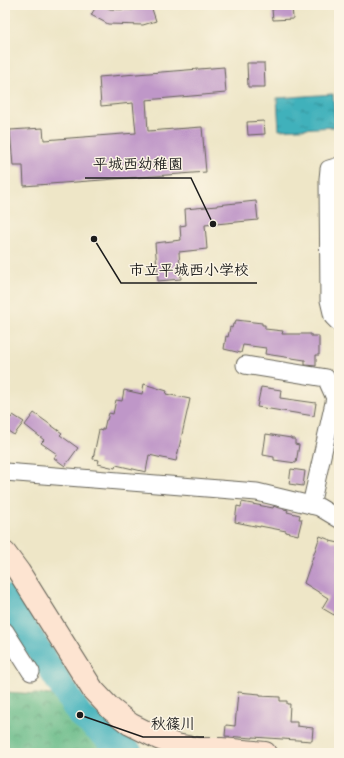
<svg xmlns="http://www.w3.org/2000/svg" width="344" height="758" font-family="'Indie Flower','Klee One',sans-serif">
	<defs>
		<pattern id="forest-crowns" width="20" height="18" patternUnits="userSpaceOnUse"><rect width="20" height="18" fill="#6abc8a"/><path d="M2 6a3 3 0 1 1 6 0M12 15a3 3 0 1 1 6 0" fill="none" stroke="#569870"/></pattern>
		<pattern id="water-ripples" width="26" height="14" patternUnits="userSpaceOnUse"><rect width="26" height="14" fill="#41b1bb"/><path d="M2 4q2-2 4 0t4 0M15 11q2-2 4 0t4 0" fill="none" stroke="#368f97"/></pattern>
	</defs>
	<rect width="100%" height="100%" fill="#fcf5e5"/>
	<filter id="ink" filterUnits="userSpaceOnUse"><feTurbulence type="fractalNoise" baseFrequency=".025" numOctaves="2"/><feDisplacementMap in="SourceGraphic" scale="8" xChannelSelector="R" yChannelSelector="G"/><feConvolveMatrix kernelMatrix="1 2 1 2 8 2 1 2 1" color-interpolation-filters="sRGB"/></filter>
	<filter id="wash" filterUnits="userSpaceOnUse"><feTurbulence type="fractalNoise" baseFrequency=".012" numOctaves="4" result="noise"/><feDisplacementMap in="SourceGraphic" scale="16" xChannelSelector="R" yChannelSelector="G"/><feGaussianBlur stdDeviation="0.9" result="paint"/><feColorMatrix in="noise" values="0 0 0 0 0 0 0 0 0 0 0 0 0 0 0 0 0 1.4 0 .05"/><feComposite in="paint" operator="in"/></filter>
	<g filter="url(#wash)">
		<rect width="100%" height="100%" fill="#eee6c7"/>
		<!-- forest -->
		<polygon fill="url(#forest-crowns)" stroke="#436c53" points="5,692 65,696 137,753 5,753"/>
		<!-- water -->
		<polygon fill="url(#water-ripples)" stroke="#2e666c" points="333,94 335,127 279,130 277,98"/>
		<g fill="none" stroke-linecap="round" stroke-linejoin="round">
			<!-- river -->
			<polyline stroke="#41b1bb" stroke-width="26" points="5,597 80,715 113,742 130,753"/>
		</g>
		<g id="blocks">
			<!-- building -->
			<g fill="#bf97c8">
				<polygon points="97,5 101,5 110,9 133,10 133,8 152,9 156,21 143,25 108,24 91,15"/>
				<polygon points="274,5 292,5 293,19 273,20 272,9 275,9"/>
				<polygon points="247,63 264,63 265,87 248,87"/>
				<polygon points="224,67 226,93 146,100 148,131 202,127 206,172 24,186 23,166 13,166 10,130 43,128 44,140 136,133 133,103 101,106 99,77"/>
				<polygon points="264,121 265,134 248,135 247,122"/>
				<polygon points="256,201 258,220 205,225 207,249 179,252 181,279 158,281 155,243 181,240 180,226 186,225 185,209 217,206 217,205"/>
				<polygon points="236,320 262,323 262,325 265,325 265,329 283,331 282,334 311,334 311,336 319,336 319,355 316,355 316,366 305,365 305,360 265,354 266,348 243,345 241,353 224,349 226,336 228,337 230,327 232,328 233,324 235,324"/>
				<polygon points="144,384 167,391 166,394 190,399 176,461 149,455 146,472 116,465 115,468 98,464 99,460 93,459 99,430 102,431 102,429 104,429 106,420 107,420 109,413 113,414 116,400 122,401 124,390 142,394"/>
				<polygon points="261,387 281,390 280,398 316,403 314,416 257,407"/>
				<polygon points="34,413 62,433 60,435 78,448 65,466 54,458 57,454 41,443 44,440 25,425"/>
				<polygon points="5,414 11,418 13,415 24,422 14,435 5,429"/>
				<polygon points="266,434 291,438 291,439 295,439 295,444 299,445 296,463 274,460 274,457 263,455"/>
				<polygon points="291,469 305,471 303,486 289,484"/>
				<polygon points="242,502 273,508 274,506 276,507 288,510 287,512 300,515 299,519 302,519 298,535 286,532 286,531 260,526 260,527 235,522 237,506 241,507"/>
				<polygon points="320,536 330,540 330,541 339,543 339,562 336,577 339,579 339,608 334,615 322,608 328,598 304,583"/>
				<polygon points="238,692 260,694 260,696 280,697 280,701 287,701 287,704 290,704 289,722 297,722 297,726 313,728 312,741 253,737 253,738 225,736 226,725 235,726"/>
			</g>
		</g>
	</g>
	<g filter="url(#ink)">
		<use href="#blocks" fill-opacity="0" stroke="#666358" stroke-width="1"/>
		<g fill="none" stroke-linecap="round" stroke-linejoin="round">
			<!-- street casing -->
			<g stroke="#666358" stroke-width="19">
				<g id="street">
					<polyline points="339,166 329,169 328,179 329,300 333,317 339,323"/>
					<polyline points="245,365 326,378 335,398"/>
					<polyline points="5,472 257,492 319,507 339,519"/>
					<polyline points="311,505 335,398 339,396"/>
					<polyline points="5,631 31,672"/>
				</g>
			</g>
			<!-- secondary casing -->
			<g stroke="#666358" stroke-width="24">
				<polyline id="secondary" points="5,553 19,572 93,690 111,709 130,724 158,738 176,745 199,749 221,749 265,753"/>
			</g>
			<!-- street -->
			<use href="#street" stroke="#fff" stroke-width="17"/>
			<!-- secondary -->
			<use href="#secondary" stroke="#fde4d1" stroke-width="22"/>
		</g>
	</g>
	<!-- callouts -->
	<path fill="none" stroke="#1c1c1c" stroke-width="1.5" d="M213 224L191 178H85M94 239L121 283H257M80 715L143 737H204"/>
	<g fill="#1c1c1c" stroke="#fcf5e5" stroke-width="1.5">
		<circle cx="213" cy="224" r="4"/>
		<circle cx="94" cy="239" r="4"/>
		<circle cx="80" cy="715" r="4"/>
	</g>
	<g font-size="15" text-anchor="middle" font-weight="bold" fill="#1c1c1c" stroke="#fcf5e5" stroke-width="3" stroke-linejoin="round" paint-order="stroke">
		<text x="138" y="169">平城西幼稚園</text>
		<text x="189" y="275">市立平城西小学校</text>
		<text x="173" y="729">秋篠川</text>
	</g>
	<!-- margin -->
	<rect width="344" height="758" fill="none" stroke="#fcf5e5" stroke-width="20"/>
</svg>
